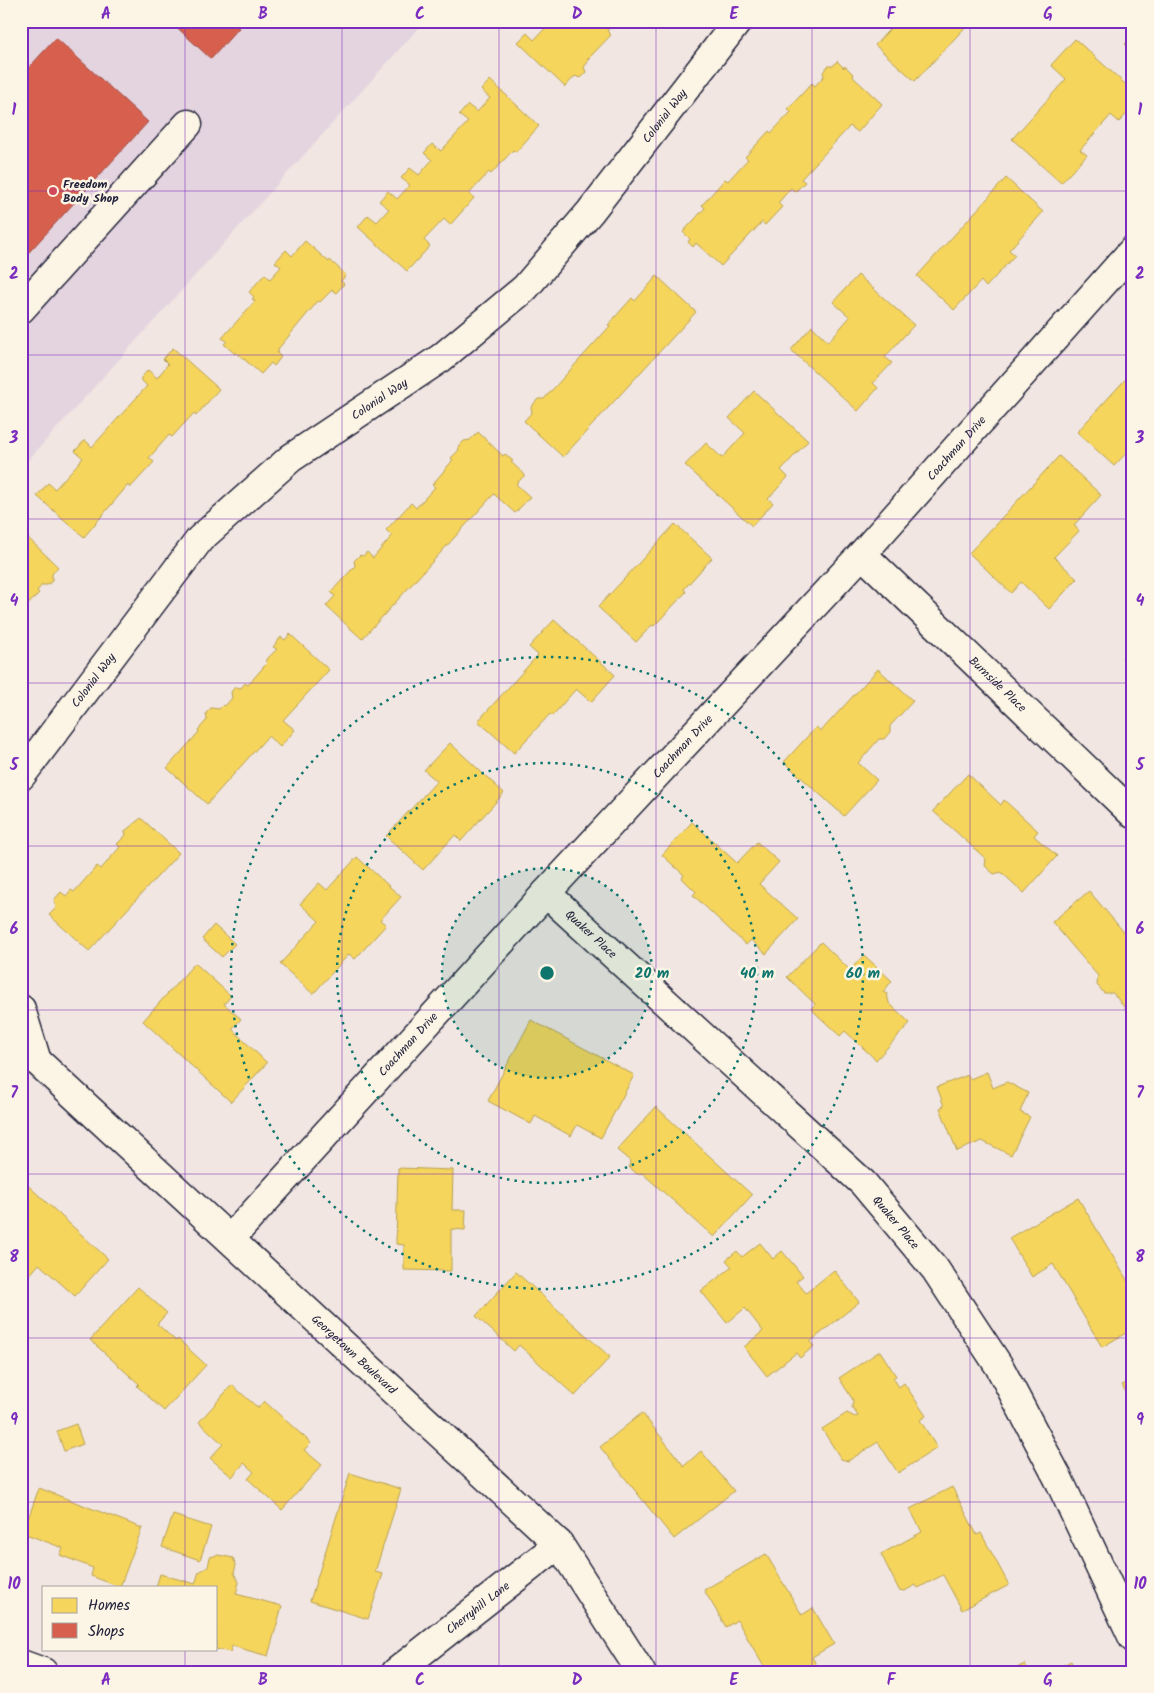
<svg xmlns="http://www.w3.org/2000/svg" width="1154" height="1693" font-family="Kalam,sans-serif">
	<rect width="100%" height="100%" fill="#f1e6e2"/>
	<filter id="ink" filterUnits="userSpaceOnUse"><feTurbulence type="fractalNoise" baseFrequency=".02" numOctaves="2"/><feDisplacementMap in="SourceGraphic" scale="10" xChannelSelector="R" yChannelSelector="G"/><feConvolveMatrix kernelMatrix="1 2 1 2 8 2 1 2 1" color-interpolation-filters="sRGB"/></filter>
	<g filter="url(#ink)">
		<!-- built -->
		<polygon fill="#e4d4df" points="21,21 425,21 21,468"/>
		<!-- homes -->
		<g fill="#f6d55c" stroke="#b69f52">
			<polygon points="552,21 616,21 607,31 611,35 587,60 588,62 584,67 586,72 580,78 575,76 565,87 518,42 527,33 534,40"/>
			<polygon points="897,21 971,21 915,81 875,45"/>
			<polygon points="1133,36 1133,51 1125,44"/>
			<polygon points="1075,39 1133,91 1133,107 1119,122 1111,115 1080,150 1087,155 1061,183 1012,139 1066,79 1051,65"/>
			<polygon points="837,61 844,68 845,66 854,75 853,77 882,104 858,132 850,126 801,179 805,182 795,192 791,188 778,203 782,207 765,225 762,222 721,266 696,243 693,247 688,242 690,239 683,232 705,208 702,205 725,179 728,181 748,159 745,157 769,131 771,133 791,112 788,109 812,83 815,86 824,76 823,72 828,66 833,66"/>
			<polygon points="490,80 539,126 516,152 513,150 491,174 489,172 469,194 474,198 450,225 444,219 424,240 430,246 407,271 358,227 368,215 377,222 389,209 379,201 388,191 397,199 410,185 401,178 410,168 419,175 432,160 424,153 432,144 441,151 468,122 459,115 468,105 477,112 490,98 481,90"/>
			<polygon points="1006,178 1043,212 1009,250 1015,255 986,287 981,281 954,310 917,276"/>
			<polygon points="305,241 329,262 330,260 346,275 341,281 344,284 336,293 332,290 320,302 318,301 278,349 279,350 277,353 281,357 274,366 271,363 261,374 236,352 235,354 224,344 227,341 222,338 255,301 252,299 254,297 249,292 265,274 270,279 281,267 275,262 286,250 292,256"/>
			<polygon points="858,275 914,325 885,357 892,363 873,383 878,388 858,411 791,350 812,326 828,342 850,317 833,302"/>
			<polygon points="657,276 696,312 563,457 524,421 532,412 531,407 538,399 544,399 610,326 608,325 632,298 635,301"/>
			<polygon points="173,348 219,389 196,416 194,413 172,437 169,435 149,458 154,462 130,488 128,485 84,537 37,496 48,483 55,489 83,458 75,451 85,440 92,447 147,386 140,379 148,370 157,378 168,364 163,359"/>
			<polygon points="1133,371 1133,446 1114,466 1077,432"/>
			<polygon points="754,391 808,441 781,470 788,477 768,499 773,503 752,526 685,465 706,443 722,458 745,433 729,418"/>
			<polygon points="478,432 503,456 505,454 513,461 511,462 525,475 516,484 530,497 515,513 494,494 362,639 326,606 335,596 331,592 355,566 354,561 360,555 363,556 367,552 373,558 392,536 386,530 411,503 416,508 435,487 432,485 453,460 451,458 459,450 458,447 464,441 470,440"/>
			<polygon points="1059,456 1101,495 1074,525 1079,531 1054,557 1077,579 1049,609 1021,582 1011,593 969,553"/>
			<polygon points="675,524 712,558 684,589 686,592 654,626 652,625 636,642 598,607"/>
			<polygon points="22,532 58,567 52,574 52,581 47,585 42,585 37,591 39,593 21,612"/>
			<polygon points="554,620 615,675 591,702 576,689 552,716 550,714 514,753 478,721 538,655 529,647"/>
			<polygon points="290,634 329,670 283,720 295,730 280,747 268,736 207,804 167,768 199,732 198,730 207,720 206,713 211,708 219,709 223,705 225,706 232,698 231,692 235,687 241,688 245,683 248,685 267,663 265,661 277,649 273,647 281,637 285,640"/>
			<polygon points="1133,646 1133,668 1122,658"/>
			<polygon points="878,669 913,701 890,726 890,732 884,739 879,739 858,763 877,780 844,816 784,762 816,727 821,731"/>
			<polygon points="450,743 504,793 461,841 455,835 423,870 386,836 437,781 424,770"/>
			<polygon points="968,774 1001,805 1004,800 1038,831 1034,836 1057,856 1024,893 1001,872 994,874 985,866 986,859 933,811"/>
			<polygon points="141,818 179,853 89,951 49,915 56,908 54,900 61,892 66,896 71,890 74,892 97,866 101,869 120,847 117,844 126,835 125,831"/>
			<polygon points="692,822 737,863 757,842 779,862 759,884 798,919 766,954 751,940 746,945 693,895 696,892 682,878 684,875 662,855"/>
			<polygon points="357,857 401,897 380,920 386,925 355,959 349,954 313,994 280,964 319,921 300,904 319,883 327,890"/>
			<polygon points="1089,891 1133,943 1133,1003 1126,1009 1113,993 1104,993 1097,985 1098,976 1052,922"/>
			<polygon points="214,925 235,944 222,957 202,939"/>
			<polygon points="821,942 850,970 864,955 892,981 883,992 887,994 889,1003 910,1023 876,1060 845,1031 840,1036 811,1009 815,1004 787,977"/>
			<polygon points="195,963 231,996 224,1004 241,1019 232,1029 267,1063 231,1102 143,1021"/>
			<polygon points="531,1020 634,1075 601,1138 577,1125 571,1136 535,1116 531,1124 488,1101"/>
			<polygon points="987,1072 993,1088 1007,1082 1028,1093 1020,1112 1030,1117 1011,1155 982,1141 957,1151 940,1108 944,1106 937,1087 968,1075 970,1079"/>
			<polygon points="656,1107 752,1195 714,1237 642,1173 637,1174 629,1167 630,1161 617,1150"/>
			<polygon points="398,1168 453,1170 452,1210 466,1210 465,1230 451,1229 451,1271 404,1270 404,1245 396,1244"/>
			<polygon points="21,1179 108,1259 75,1296 39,1264 29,1276 21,1268"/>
			<polygon points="1078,1198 1133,1290 1133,1329 1102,1347 1053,1264 1032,1277 1009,1238"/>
			<polygon points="760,1243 773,1259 782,1251 803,1276 796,1281 806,1293 834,1270 859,1302 810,1342 814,1346 800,1358 796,1353 767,1376 744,1347 763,1331 745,1308 727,1323 701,1291 732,1267 726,1260 737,1251 742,1257"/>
			<polygon points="516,1272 610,1357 575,1396 519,1345 514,1351 476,1316"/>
			<polygon points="138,1287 167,1313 157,1324 176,1341 178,1339 206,1365 164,1411 137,1386 139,1384 90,1340"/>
			<polygon points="880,1351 896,1376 893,1378 899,1387 904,1383 926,1416 920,1420 937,1448 898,1473 878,1442 848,1461 841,1459 822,1429 847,1413 855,1417 858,1416 852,1407 853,1400 839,1378"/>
			<polygon points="1133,1380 1133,1406 1122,1385"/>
			<polygon points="232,1385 258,1408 264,1401 311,1443 304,1450 322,1465 282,1510 248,1479 254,1472 244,1463 232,1477 210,1458 223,1444 199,1422"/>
			<polygon points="642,1413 684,1466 701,1451 734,1491 674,1539 600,1447"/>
			<polygon points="76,1424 83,1444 64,1451 57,1431"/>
			<polygon points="350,1473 401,1489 375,1572 383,1574 368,1619 310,1601"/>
			<polygon points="952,1487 977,1535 981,1533 1009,1585 962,1610 943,1575 918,1588 916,1585 904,1591 899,1590 881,1554 922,1532 910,1509"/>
			<polygon points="39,1488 142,1528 120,1587 91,1576 93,1568 60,1555 63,1548 23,1533"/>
			<polygon points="173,1515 211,1527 200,1560 162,1547"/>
			<polygon points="766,1554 802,1615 813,1608 834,1644 812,1657 820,1672 767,1672 737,1620 726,1627 704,1590"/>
			<polygon points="218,1555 233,1558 236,1565 234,1573 239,1582 236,1594 282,1606 268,1656 232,1646 230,1652 216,1649 216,1587 156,1587 160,1574 195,1584 199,1572 208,1567 210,1557"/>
			<polygon points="1071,1661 1076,1672 1050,1672"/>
			<polygon points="1025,1664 1029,1672 1008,1672"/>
		</g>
		<!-- shops -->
		<g fill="#d6604d" stroke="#a04d48">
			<polygon points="170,21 232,21 239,28 211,59"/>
			<polygon points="56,38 148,122 21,261 21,76"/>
		</g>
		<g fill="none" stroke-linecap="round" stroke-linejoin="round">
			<!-- minor casing -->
			<g stroke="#22223b" stroke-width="31">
				<g id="minor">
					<polyline points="21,309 188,124"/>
					<path id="s1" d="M 862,554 L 1133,814"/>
					<path id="s2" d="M 21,776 L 200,539 L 291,458 L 441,358 L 525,288 L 590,212 L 738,21"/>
					<path id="s3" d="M 546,893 L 863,1183 L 935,1269 L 999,1366 L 1058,1478 L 1133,1638"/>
					<polyline points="21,1009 37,1061"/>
					<path id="s4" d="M 21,1055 L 37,1061 L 559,1544 L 641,1672"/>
					<path id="s5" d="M 230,1239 L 546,893 L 862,554 L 1133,250"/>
					<polyline points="21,1664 43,1672"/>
					<path id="s6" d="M 396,1672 L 559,1544"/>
				</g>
			</g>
			<!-- minor -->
			<use href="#minor" stroke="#fcf5e5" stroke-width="28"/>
		</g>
	</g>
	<!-- grid -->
	<path fill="none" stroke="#7b2cbf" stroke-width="1" stroke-opacity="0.55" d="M 185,21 L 185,1587M 342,21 L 342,1672M 499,21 L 499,1672M 656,21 L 656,1672M 812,21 L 812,1672M 970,21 L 970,1672M 21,191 L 1133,191M 21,355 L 1133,355M 21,519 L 1133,519M 21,683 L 1133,683M 21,846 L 1133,846M 21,1010 L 1133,1010M 21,1174 L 1133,1174M 21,1338 L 1133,1338M 21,1502 L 1133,1502M 185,1649 L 185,1672"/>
	<!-- distance rings -->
	<circle cx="547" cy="973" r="105" fill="#0f766e" fill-opacity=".12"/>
	<g fill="none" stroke="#0f766e" stroke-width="2.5" stroke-dasharray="2.5 5">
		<circle cx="547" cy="973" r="105"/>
		<circle cx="547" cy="973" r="210"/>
		<circle cx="547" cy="973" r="316"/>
	</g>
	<!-- markers -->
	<circle fill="#d1495b" stroke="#fcf5e5" stroke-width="2" cx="53" cy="191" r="5"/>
	<g text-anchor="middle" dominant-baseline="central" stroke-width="5" stroke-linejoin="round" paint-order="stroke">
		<!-- street labels -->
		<g font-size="12" fill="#22223b" stroke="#fcf5e5">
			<text stroke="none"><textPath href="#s2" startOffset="930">Colonial Way</textPath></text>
			<text stroke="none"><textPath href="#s2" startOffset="525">Colonial Way</textPath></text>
			<text stroke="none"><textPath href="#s5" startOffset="1074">Coachman Drive</textPath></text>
			<text stroke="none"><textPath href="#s2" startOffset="120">Colonial Way</textPath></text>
			<text stroke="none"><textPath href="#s1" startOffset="188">Burnside Place</textPath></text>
			<text stroke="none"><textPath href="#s5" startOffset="669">Coachman Drive</textPath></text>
			<text stroke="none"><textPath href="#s3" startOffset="61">Quaker Place</textPath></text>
			<text stroke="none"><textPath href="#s5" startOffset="264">Coachman Drive</textPath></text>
			<text stroke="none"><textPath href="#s3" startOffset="481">Quaker Place</textPath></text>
			<text stroke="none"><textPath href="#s4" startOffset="449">Georgetown Boulevard</textPath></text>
			<text stroke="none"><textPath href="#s6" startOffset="104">Cherryhill Lane</textPath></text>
		</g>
		<!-- poi labels -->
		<g font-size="12" font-weight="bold" fill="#22223b" stroke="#fcf5e5" text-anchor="start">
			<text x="63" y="184">Freedom<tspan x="63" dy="14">Body Shop</tspan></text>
		</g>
	</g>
	<circle cx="547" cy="973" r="8" fill="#0f766e" stroke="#fcf5e5" stroke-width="2.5"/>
	<g font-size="15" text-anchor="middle" font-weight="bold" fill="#0f766e" stroke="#fcf5e5" stroke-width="5" stroke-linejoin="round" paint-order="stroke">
		<text x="652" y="978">20 m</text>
		<text x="757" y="978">40 m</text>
		<text x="863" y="978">60 m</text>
	</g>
	<!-- margin -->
	<rect width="1154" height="1693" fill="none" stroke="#fcf5e5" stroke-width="55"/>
	<!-- legend -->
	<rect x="42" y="1586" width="175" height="65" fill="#fcf5e5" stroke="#a5a1a1"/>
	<rect x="52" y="1598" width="25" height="15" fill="#f6d55c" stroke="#a5a1a1"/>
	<text x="88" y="1610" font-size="15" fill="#22223b">Homes</text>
	<rect x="52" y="1623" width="25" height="15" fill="#d6604d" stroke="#a5a1a1"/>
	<text x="88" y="1636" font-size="15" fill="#22223b">Shops</text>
	<rect x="28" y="28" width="1098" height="1638" fill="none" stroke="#7b2cbf" stroke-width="2"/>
	<g font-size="16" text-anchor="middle" font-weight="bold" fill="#7b2cbf">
		<text x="106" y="19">A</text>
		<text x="263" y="19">B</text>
		<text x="420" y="19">C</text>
		<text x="577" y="19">D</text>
		<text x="734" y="19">E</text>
		<text x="891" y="19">F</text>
		<text x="1048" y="19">G</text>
		<text x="14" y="115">1</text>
		<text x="1140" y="115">1</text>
		<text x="14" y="279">2</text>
		<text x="1140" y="279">2</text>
		<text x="14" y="443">3</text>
		<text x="1140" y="443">3</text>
		<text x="14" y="606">4</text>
		<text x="1140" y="606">4</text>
		<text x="14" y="770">5</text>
		<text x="1140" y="770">5</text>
		<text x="14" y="934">6</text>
		<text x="1140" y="934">6</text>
		<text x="14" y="1098">7</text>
		<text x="1140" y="1098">7</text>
		<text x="14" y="1262">8</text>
		<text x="1140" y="1262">8</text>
		<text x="14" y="1425">9</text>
		<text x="1140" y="1425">9</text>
		<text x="14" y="1589">10</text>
		<text x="1140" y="1589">10</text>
		<text x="106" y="1685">A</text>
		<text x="263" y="1685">B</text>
		<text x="420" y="1685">C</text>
		<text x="577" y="1685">D</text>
		<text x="734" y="1685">E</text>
		<text x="891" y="1685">F</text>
		<text x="1048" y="1685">G</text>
	</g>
</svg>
